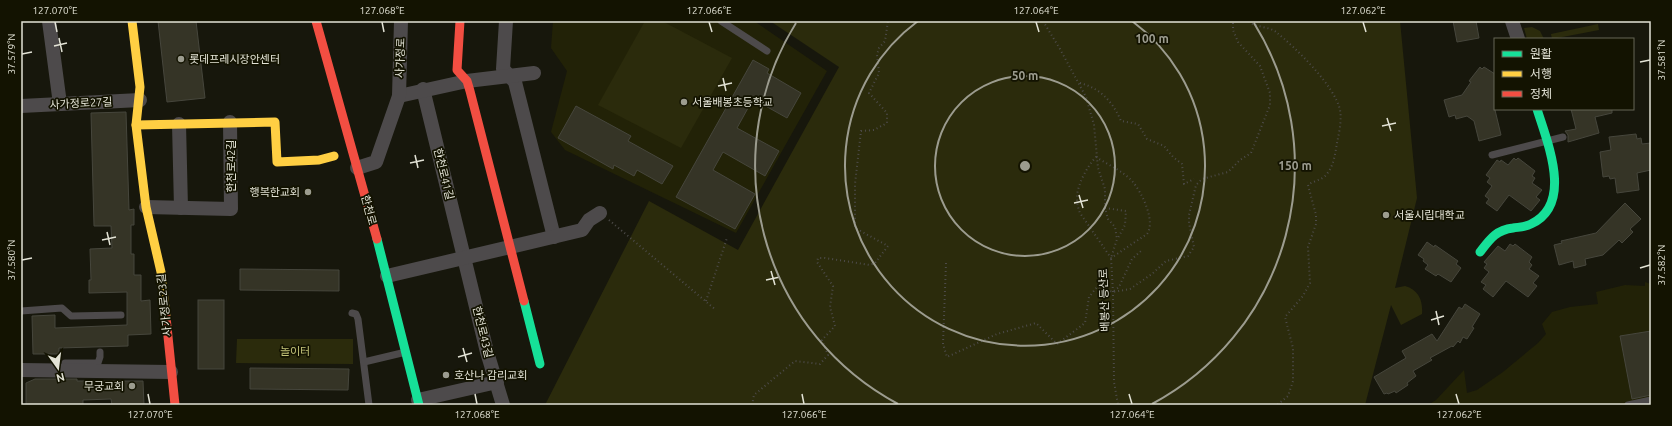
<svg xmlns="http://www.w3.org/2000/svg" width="1672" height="426" font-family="Ubuntu,'Noto Sans KR',sans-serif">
	<rect width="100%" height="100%" fill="#17170c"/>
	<!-- built -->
	<g fill="#222207">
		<polygon points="553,21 754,21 827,71 736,233 565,150 551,132 567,71 551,48"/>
		<polygon points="1645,282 1651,284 1651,405 1428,405 1436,400 1464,370 1467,393 1477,390 1503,372 1538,343 1546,334 1542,324 1552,312 1570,307 1598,304 1596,292 1625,285 1645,286"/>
	</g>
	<!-- green -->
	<g fill="#2b2b0c">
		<polygon points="645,21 662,21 732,58 681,148 598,105"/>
		<path d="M 770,21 L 1400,21 L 1417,198 L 1395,288 L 1405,286 C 1419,290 1423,301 1422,314 L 1401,325 L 1391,305 L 1365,405 L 545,405 L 649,201 L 738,250 L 839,67 Z"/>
		<polygon points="1598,24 1599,30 1552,39 1551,34"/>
		<polygon points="1532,27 1540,31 1544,39 1527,39 1524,28"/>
		<polygon points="237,339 353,339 353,364 236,363"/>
	</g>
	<!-- building -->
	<g fill="#353426" stroke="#46463c">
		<polygon points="158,21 196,21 205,98 167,102"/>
		<polygon points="1453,21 1476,21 1479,38 1457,42"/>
		<polygon points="753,60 769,69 767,73 801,93 787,118 753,99 737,128 779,151 765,176 723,152 713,170 755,194 735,229 676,197"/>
		<polygon points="1480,67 1482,69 1484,67 1495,74 1495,110 1501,135 1479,141 1474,121 1467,116 1456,119 1455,115 1449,117 1444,100 1462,95 1471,82 1469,81"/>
		<polygon points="576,106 631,136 628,141 673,166 662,184 637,170 634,176 614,165 613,169 558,138"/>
		<polygon points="1571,109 1612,109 1612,113 1595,117 1599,133 1568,142 1568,135 1565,131 1576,129"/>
		<polygon points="126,112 129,210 134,209 134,225 131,225 131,254 134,254 134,275 141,275 141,301 150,300 151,334 128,335 128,346 59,348 59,354 33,354 32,316 55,315 55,328 127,325 127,292 89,293 89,280 91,280 90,249 112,248 111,226 94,226 91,113"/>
		<polygon points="1636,134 1637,139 1641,138 1642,144 1651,143 1651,170 1637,173 1639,190 1617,193 1615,178 1610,179 1609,176 1603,177 1600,152 1611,150 1609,137"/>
		<polygon points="1514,158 1516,160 1518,158 1535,171 1532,176 1535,178 1532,183 1542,190 1536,197 1540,200 1531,211 1509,195 1497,211 1486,203 1489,199 1485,196 1492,186 1487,182 1490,178 1486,175 1497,160 1500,162 1501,160 1508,165"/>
		<polygon points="1625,203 1641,219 1630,229 1633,232 1622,243 1619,240 1603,255 1585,259 1586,265 1574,268 1573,261 1559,265 1554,245 1562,243 1561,241 1596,233"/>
		<polygon points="1427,242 1434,247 1435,245 1458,261 1456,264 1461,268 1451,282 1438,274 1436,276 1425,269 1428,265 1423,261 1424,259 1418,255"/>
		<polygon points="1510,244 1513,246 1515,244 1532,257 1529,262 1532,265 1529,269 1539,276 1533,283 1537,286 1528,297 1506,281 1493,297 1483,289 1486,285 1481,282 1489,272 1484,268 1487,264 1484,262 1498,246 1505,251"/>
		<polygon points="240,269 339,270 339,291 240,290"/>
		<rect x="198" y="300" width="26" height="69"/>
		<polygon points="1465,304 1480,314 1472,327 1474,328 1467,339 1463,337 1460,343 1458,341 1453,347 1452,346 1430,358 1432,360 1413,371 1416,376 1407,383 1408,385 1396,393 1395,391 1388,394 1387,393 1384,394 1374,377 1406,358 1402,351 1432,334 1437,341 1459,307 1462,309"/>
		<polygon points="1651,331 1651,395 1632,399 1620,336"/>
		<polygon points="250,368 349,369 348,390 250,389"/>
		<polygon points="35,379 77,379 77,381 143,381 144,405 112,405 111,399 83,400 83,405 26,405 26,383"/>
	</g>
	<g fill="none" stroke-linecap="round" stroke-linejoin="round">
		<!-- path -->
		<g stroke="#4d4b49" stroke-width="2" stroke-dasharray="1 3" stroke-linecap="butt">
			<polyline points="1043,21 1060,49 1086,97 1094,125 1098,168 1105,189 1105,208 1108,219 1115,227 1117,239 1111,258 1113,292 1114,382 1118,405"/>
			<path d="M 1249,21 C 1255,28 1269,26 1276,32 C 1295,47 1335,86 1340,110 C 1342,120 1339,133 1337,143 C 1335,154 1334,166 1326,175 C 1322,180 1313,181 1308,185 L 1316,215 L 1316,224 L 1308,247 L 1310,283 L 1303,296 L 1285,317 L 1293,348 L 1293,381 L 1288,396 L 1277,405"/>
			<path d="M 1080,83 C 1100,88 1113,102 1121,121 L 1138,124 L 1147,139 L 1164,146 L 1173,157 L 1182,164 L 1184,184 L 1194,179"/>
			<path d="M 1096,157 C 1108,165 1123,171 1132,181 C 1142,192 1156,222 1147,234 L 1111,258 L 1080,213 C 1078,208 1077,203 1077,197 C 1077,185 1088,165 1096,157 Z"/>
			<polyline points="1105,208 1126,211 1125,225 1118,238"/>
			<polyline points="609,220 716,310"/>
			<polyline points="946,263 943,344 947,357 997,334 1036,323 1057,344 1085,323 1089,297 1097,287 1113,292 1130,289 1152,274 1166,261 1188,256 1194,247 1189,223 1189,215 1196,185 1202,179 1228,172 1240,160 1251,153 1270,105 1270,93 1260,66 1238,42 1233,30 1233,21"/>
			<polyline points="1114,291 1119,287 1132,259 1141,251"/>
			<polyline points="706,301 727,238"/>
			<polyline points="752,405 754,395 795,361 820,364 828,355 822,340 835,326 830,307 833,286 817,262 818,258 825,258 870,265 875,263 888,246 855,228 855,184 861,131 874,130 887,123 887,113 869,93 879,73 877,55 879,48 885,41 888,21"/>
		</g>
		<!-- lane -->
		<g stroke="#4d4a4b" stroke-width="7">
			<polyline points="721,21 767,51"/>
			<polyline points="1492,155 1563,137"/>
			<polyline points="21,311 62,308 71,316 121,315"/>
			<polyline points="352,313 356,314 358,319 369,405"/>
			<polyline points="364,362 406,352"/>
			<polyline points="65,363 98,363 100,357 100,352"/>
			<polyline points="1628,405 1651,400"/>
		</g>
		<!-- street -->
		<g stroke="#4d4a4b" stroke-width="14">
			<polyline points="49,21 60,104"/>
			<polyline points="506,21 503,69 515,82 554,237"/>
			<polyline points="1512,21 1518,39"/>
			<polyline points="423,89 487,352 503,405"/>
			<polyline points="399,96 467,81 534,73"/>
			<polyline points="21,106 140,100"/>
			<polyline points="179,124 181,208"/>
			<polyline points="357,168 376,162 399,96 401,21"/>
			<polyline points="146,207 231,209 230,122"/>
			<polyline points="387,276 582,230 589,220 600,213"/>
			<polyline points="21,370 171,372"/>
			<polyline points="418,400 497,382"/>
		</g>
		<!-- fast -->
		<g stroke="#16e098" stroke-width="9">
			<polyline points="377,239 419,405"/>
			<path d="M 1480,252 C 1490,239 1496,230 1513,228 C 1519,227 1526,227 1531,224 C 1574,204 1547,142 1537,109"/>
			<polyline points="524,301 540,364"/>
		</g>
		<!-- slow -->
		<g stroke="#ffcf43" stroke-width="9">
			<polyline points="132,21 140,87 136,125 146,207 161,272 166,317"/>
			<polyline points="136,125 275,122 277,162 319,160 334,156"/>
		</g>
		<!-- jam -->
		<g stroke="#f24e42" stroke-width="9">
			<polyline points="316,21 377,239"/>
			<polyline points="460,21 457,70 467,81 470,91 524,301"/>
			<polyline points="166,317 175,405"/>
		</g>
	</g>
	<!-- ticks -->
	<path fill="none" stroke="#e3e3d6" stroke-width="1.5" d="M 55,22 L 57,32M 382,22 L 384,32M 709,22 L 712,32M 1036,22 L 1039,32M 1363,22 L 1366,32M 59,38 L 62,52M 54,46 L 67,43M 22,54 L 32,52M 1640,62 L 1650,60M 723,78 L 726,91M 718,86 L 732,83M 1387,118 L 1391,131M 1382,126 L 1396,123M 415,155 L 418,168M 410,163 L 424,160M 1079,195 L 1083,208M 1074,203 L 1088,200M 107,232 L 110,245M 102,240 L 116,237M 22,260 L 32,258M 1640,268 L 1650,265M 771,271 L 775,285M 766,280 L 780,277M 1436,311 L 1439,325M 1431,320 L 1444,316M 463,348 L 467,362M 458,357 L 472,353M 148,394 L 150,404M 475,394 L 477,404M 802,394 L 804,404M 1129,394 L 1132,404M 1456,394 L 1459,404"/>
	<!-- distance rings -->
	<g fill="none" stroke="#9c9c8f" stroke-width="2">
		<circle cx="1025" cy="166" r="90"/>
		<path d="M1132 21A180 180 0 1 1 918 21"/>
		<path d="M898 404A270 270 0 0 1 796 23M1254 23A270 270 0 0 1 1152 404"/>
	</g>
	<!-- markers -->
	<g fill="#9c9c8f" stroke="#131301" stroke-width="1.5">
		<circle cx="181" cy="59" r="4"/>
		<circle cx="684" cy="102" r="4"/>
		<circle cx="308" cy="192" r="4"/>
		<circle cx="1386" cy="215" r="4"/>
		<circle cx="446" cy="375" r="4"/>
		<circle cx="132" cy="386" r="4"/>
	</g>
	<g text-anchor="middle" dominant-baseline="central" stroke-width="3.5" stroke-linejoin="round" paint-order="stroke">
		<!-- street labels -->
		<g font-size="11" fill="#e3e3d6" stroke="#131301">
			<text transform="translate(400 58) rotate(-88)">사가정로</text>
			<text transform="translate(81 103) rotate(-3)">사가정로27길</text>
			<text transform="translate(231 166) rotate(-90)">한천로42길</text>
			<text transform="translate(444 174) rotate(76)">한천로41길</text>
			<text transform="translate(369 210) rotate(75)">한천로</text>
			<text transform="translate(1104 300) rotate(-92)">배봉산 등산로</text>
			<text transform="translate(164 305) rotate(-96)">사가정로23길</text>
			<text transform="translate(483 332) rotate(76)">한천로43길</text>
		</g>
		<!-- poi labels -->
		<g font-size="11" fill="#e3e3d6" stroke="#131301" text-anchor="start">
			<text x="189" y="59">롯데프레시장안센터</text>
			<text x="692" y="102">서울배봉초등학교</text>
			<text x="300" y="192" text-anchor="end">행복한교회</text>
			<text x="1394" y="215">서울시립대학교</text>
			<text x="454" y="375">호산나 감리교회</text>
			<text x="124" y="386" text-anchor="end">무궁교회</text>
		</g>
		<!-- park labels -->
		<g font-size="11" fill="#c4c479" stroke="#131301">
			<text x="295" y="351">놀이터</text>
		</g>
	</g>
	<circle cx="1025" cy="166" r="6" fill="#9c9c8f" stroke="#131301" stroke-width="2"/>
	<g font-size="12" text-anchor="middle" font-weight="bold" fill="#9c9c8f" stroke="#131301" stroke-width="3.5" stroke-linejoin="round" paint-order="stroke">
		<text x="1152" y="43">100 m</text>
		<text x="1025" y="80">50 m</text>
		<text x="1295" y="170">150 m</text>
	</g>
	<!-- border -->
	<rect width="1672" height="426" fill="none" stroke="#131301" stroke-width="44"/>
	<!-- legend -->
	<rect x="1494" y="38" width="140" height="72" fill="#131301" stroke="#666656"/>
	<rect x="1502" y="51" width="20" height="6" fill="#16e098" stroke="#666656"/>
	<text x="1530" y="58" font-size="12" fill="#e3e3d6">원활</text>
	<rect x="1502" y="71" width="20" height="6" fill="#ffcf43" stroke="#666656"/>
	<text x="1530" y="78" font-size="12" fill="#e3e3d6">서행</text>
	<rect x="1502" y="91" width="20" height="6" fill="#f24e42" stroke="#666656"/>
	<text x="1530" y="98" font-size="12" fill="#e3e3d6">정체</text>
	<!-- north arrow -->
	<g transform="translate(58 368) rotate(166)" stroke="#131301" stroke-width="3" paint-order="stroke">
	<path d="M0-3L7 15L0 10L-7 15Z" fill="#e3e3d6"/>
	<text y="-6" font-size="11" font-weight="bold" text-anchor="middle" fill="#e3e3d6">N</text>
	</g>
	<rect x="22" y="22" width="1628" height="382" fill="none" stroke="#e3e3d6" stroke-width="1.5"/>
	<g font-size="10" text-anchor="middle" fill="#e3e3d6">
		<text x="55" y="14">127.070°E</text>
		<text x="382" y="14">127.068°E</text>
		<text x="709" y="14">127.066°E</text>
		<text x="1036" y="14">127.064°E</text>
		<text x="1363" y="14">127.062°E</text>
		<text transform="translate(11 54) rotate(-90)" y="4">37.579°N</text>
		<text transform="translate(1661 60) rotate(-90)" y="4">37.581°N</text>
		<text transform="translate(11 260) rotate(-90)" y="4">37.580°N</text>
		<text transform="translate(1661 265) rotate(-90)" y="4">37.582°N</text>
		<text x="150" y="418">127.070°E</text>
		<text x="477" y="418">127.068°E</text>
		<text x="804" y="418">127.066°E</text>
		<text x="1132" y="418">127.064°E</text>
		<text x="1459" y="418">127.062°E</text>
	</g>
</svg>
